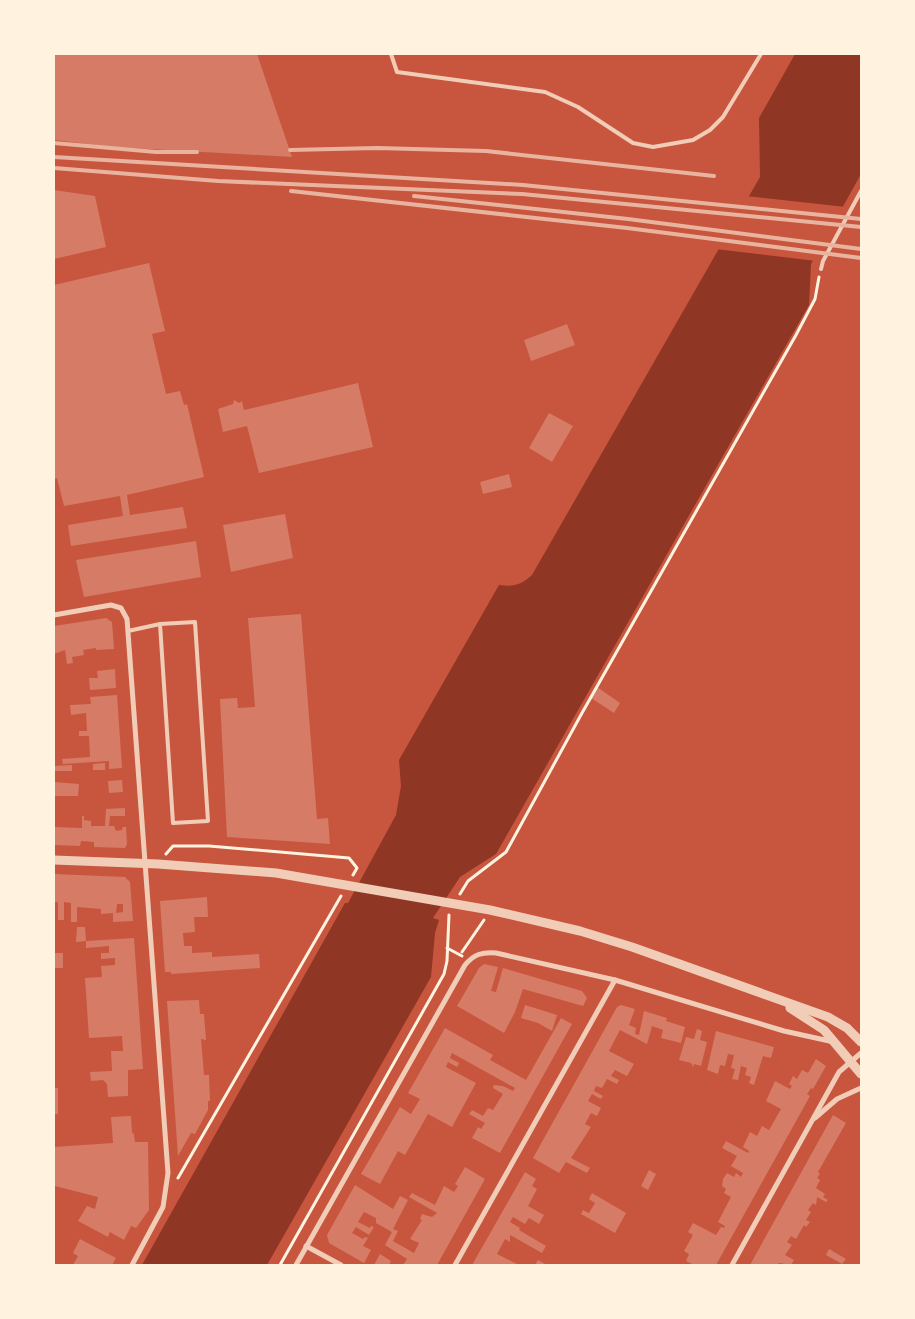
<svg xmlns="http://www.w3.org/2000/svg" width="915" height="1319" font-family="Overpass,sans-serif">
	<rect width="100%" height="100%" fill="#c8553d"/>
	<!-- water -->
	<path fill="#8f3625" d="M 795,54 L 861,54 L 861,174 L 811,264 L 809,305 L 496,854 L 460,877 L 433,918 L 439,920 L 435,933 L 431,977 L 267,1265 L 142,1265 L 345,903 L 348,903 L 396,815 L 401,786 L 399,760 L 499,585 C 514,587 521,585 532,575 L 760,177 L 759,118 Z"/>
	<!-- pier -->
	<polygon fill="#c8553d" points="746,196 846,207 816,261 715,249"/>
	<!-- building -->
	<g fill="#d67c66" fill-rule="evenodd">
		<polygon points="54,54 257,54 292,157 114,147 54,140"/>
		<polygon points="54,190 95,196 106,247 54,259"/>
		<polygon points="149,263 165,331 152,334 166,394 180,391 184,405 187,404 204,477 127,495 130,515 183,507 187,528 71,546 68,525 123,516 120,496 64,506 57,478 54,479 54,285"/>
		<polygon points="567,324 575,345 531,361 524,340"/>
		<polygon points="358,383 373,447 259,473 247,426 223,432 218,409 233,404 234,400 239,403 242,401 244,410"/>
		<polygon points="549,413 573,426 552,462 529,448"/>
		<polygon points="509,474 512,487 483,494 480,482"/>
		<polygon points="285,514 293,558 231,572 223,525"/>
		<polygon points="196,541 201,577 84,597 76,560"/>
		<polygon points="301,614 317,819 328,818 330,844 227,837 220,699 237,698 238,708 255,707 248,618"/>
		<polygon points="106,618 112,622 114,649 96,650 96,648 83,650 84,655 72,657 73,663 67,664 65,650 54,654 54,626"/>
		<polygon points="115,669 116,688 90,690 89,678 98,678 97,671"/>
		<polygon points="597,687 620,703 614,713 591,698"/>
		<polygon points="117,695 122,768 109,769 109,761 63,764 62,759 90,757 89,736 79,736 79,731 87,731 86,713 71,715 70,705 91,704 90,697"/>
		<polygon points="105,763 105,770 93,770 93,764"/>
		<polygon points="72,765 72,771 54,771 54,766"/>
		<polygon points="122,780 123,792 109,793 108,781"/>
		<polygon points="54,782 79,784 78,796 54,796"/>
		<polygon points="125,808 125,816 110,816 109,826 114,826 116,831 122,830 123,827 126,827 127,844 125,848 94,847 94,842 81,841 80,846 54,845 54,827 82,828 82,816 84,816 84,820 91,821 91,826 105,826 106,809"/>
		<path d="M 54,874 L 125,877 L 130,882 L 133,921 L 113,922 L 113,913 L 101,914 L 101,909 L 77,907 L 77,922 L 71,922 L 71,903 L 64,902 L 64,920 L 58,920 L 58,902 L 54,902 ZM 117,904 L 123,904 L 123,912 L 116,913 Z"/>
		<polygon points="207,897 208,917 194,917 195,932 183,933 184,946 192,946 192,953 212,952 212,957 259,954 260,968 171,974 171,972 165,972 160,901"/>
		<polygon points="77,927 85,927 86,941 76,942"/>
		<polygon points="134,938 143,1069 128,1070 128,1096 108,1097 107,1084 103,1080 91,1081 90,1072 112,1071 111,1051 123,1051 122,1036 89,1038 85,978 102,977 101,966 115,965 115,958 101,959 101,953 109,953 109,946 86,948 86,941"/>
		<rect x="54" y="953" width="9" height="15"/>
		<polygon points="484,964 498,967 491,991 496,992 503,968 582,991 587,998 583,1006 523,989 515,1012 504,1033 457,1006 479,968"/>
		<polygon points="199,1000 200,1014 204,1014 206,1040 201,1039 204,1075 209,1075 210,1101 208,1101 208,1110 195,1134 191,1133 178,1156 167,1001"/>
		<polygon points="525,1005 557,1015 552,1031 538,1023 521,1018"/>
		<polygon points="621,1005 635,1009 629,1025 636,1028 635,1034 639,1035 644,1011 667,1018 666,1021 685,1027 681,1043 661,1038 663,1030 652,1026 647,1044 620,1030 609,1051 634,1064 627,1076 615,1070 611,1076 619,1080 617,1084 607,1079 602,1088 596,1086 594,1091 603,1096 601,1099 592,1094 588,1101 601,1108 597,1116 591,1113 585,1124 591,1127 571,1158 590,1168 587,1173 566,1162 559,1173 533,1158 617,1007"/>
		<polygon points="561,1018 572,1024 500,1153 472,1138 478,1127 481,1129 485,1123 469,1114 472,1110 483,1116 488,1108 493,1110 503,1094 493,1088 494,1085 503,1086 513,1091 515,1088 452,1053 450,1058 459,1063 457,1067 448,1062 446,1067 476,1083 452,1127 428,1114 405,1155 398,1151 380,1184 361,1174 400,1107 411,1114 420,1099 408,1093 445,1028 493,1055 490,1060 526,1080"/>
		<polygon points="697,1029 702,1031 700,1040 707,1042 701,1066 694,1064 693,1067 691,1063 679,1060 686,1037 694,1039"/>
		<polygon points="716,1031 774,1047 771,1058 763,1056 754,1085 749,1083 751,1077 745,1075 747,1068 741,1066 738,1080 732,1079 735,1069 731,1068 734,1055 728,1054 725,1066 720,1065 718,1074 707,1070"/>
		<polygon points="816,1059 826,1066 813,1089 811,1088 807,1094 810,1096 716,1265 694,1265 686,1261 689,1254 684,1251 693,1235 688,1232 693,1223 716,1235 721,1227 724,1228 725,1226 718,1222 731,1197 724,1193 726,1189 722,1186 723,1179 727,1173 734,1177 736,1173 741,1177 743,1173 731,1166 737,1156 722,1148 726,1141 748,1153 749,1151 743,1147 750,1132 757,1136 762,1126 769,1130 781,1109 766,1101 775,1081 790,1089 792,1086 789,1084 793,1076 797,1079 802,1070 808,1073"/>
		<rect x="54" y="1088" width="4" height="26"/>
		<polygon points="833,1115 846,1123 818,1172 820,1174 817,1178 820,1180 816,1188 825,1194 823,1197 828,1200 826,1202 817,1197 816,1205 813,1203 808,1210 811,1212 806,1220 810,1222 806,1227 804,1225 796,1239 791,1236 787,1242 792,1245 785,1255 794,1260 791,1265 779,1263 777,1265 750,1265"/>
		<polygon points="131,1116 132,1133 134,1134 135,1142 148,1142 149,1210 136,1228 131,1226 124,1240 110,1232 108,1237 78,1221 87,1206 95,1209 98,1197 55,1186 54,1147 113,1143 111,1117"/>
		<polygon points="465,1167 485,1179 437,1265 403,1265 407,1259 385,1245 392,1232 376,1223 376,1218 364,1212 358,1222 370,1228 371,1226 374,1227 369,1235 356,1227 352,1233 363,1239 365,1237 368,1238 363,1246 371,1250 364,1263 329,1243 327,1235 355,1185 393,1209 400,1196 408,1200 393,1229 398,1231 393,1241 414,1253 419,1243 410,1239 422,1220 420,1219 422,1214 432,1217 437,1213 409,1197 412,1193 435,1205 444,1186 454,1192 458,1186 455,1184"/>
		<polygon points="649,1170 656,1174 648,1190 641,1186"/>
		<polygon points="525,1172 536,1179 532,1186 537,1189 528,1206 544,1215 539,1224 529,1218 525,1224 513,1217 510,1222 520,1228 519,1230 546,1246 542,1253 510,1235 510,1242 505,1239 497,1254 519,1265 472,1265"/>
		<polygon points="592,1193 626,1213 615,1233 581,1214 583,1210 589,1213 595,1203 589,1199"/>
		<polygon points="80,1239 116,1258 112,1265 73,1265 78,1256 73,1253"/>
		<polygon points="829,1249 846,1259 842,1264 826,1255"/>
		<polygon points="380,1254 391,1261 389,1265 374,1265"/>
		<polygon points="538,1260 547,1265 535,1265"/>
	</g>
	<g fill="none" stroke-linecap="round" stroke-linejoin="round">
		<!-- path -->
		<g stroke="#fff3e0" stroke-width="3">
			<polyline points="166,854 173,846 209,846 349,858 357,868 353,875"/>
			<polyline points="460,894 468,881 506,852 582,713 796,335 815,299 819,277"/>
			<polyline points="447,948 462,956"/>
			<polyline points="462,952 484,920"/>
			<polyline points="178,1178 341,896"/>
			<polyline points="280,1265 444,974 447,961 449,915"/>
		</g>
		<!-- service -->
		<g stroke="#f1ccb7" stroke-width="4">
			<polyline points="391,54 397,72 545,92 578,107 633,143 653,147 693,140 710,130 723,117 761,54"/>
			<polyline points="821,269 823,261 861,191"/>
			<polyline points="128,631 160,624 195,622 208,821 173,823 160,624"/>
		</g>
		<!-- minor -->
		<g stroke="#f1ccb7" stroke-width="5">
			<polyline points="54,615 111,605 121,608 127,619 168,1173 163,1207 132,1265"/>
			<polyline points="815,1118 837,1099 861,1088"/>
			<polyline points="306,1246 341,1265"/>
			<path d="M 296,1265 L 465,965 C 474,954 482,952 496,953 L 615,980 L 784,1031 L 834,1042"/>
			<polyline points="455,1265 615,980"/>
			<polyline points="732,1265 839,1072 861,1053"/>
		</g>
		<!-- tertiary -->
		<g stroke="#f1ccb7" stroke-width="9">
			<polyline points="54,860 158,864 276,873 490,910 580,931 632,947 828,1017 847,1028 861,1042"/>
			<polyline points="790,1008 824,1030 861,1074"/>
		</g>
		<!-- rail -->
		<g stroke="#e9b49f" stroke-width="4">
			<polyline points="54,143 156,152 197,152"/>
			<polyline points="290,150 377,148 486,151 714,176"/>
			<polyline points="54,157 523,185 861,219"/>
			<polyline points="54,168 218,181 522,194 861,227"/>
			<polyline points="291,191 627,228 861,258"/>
			<polyline points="414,196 628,219 861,249"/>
		</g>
	</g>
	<!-- border -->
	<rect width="915" height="1319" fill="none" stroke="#fff3e0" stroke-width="110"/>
</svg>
